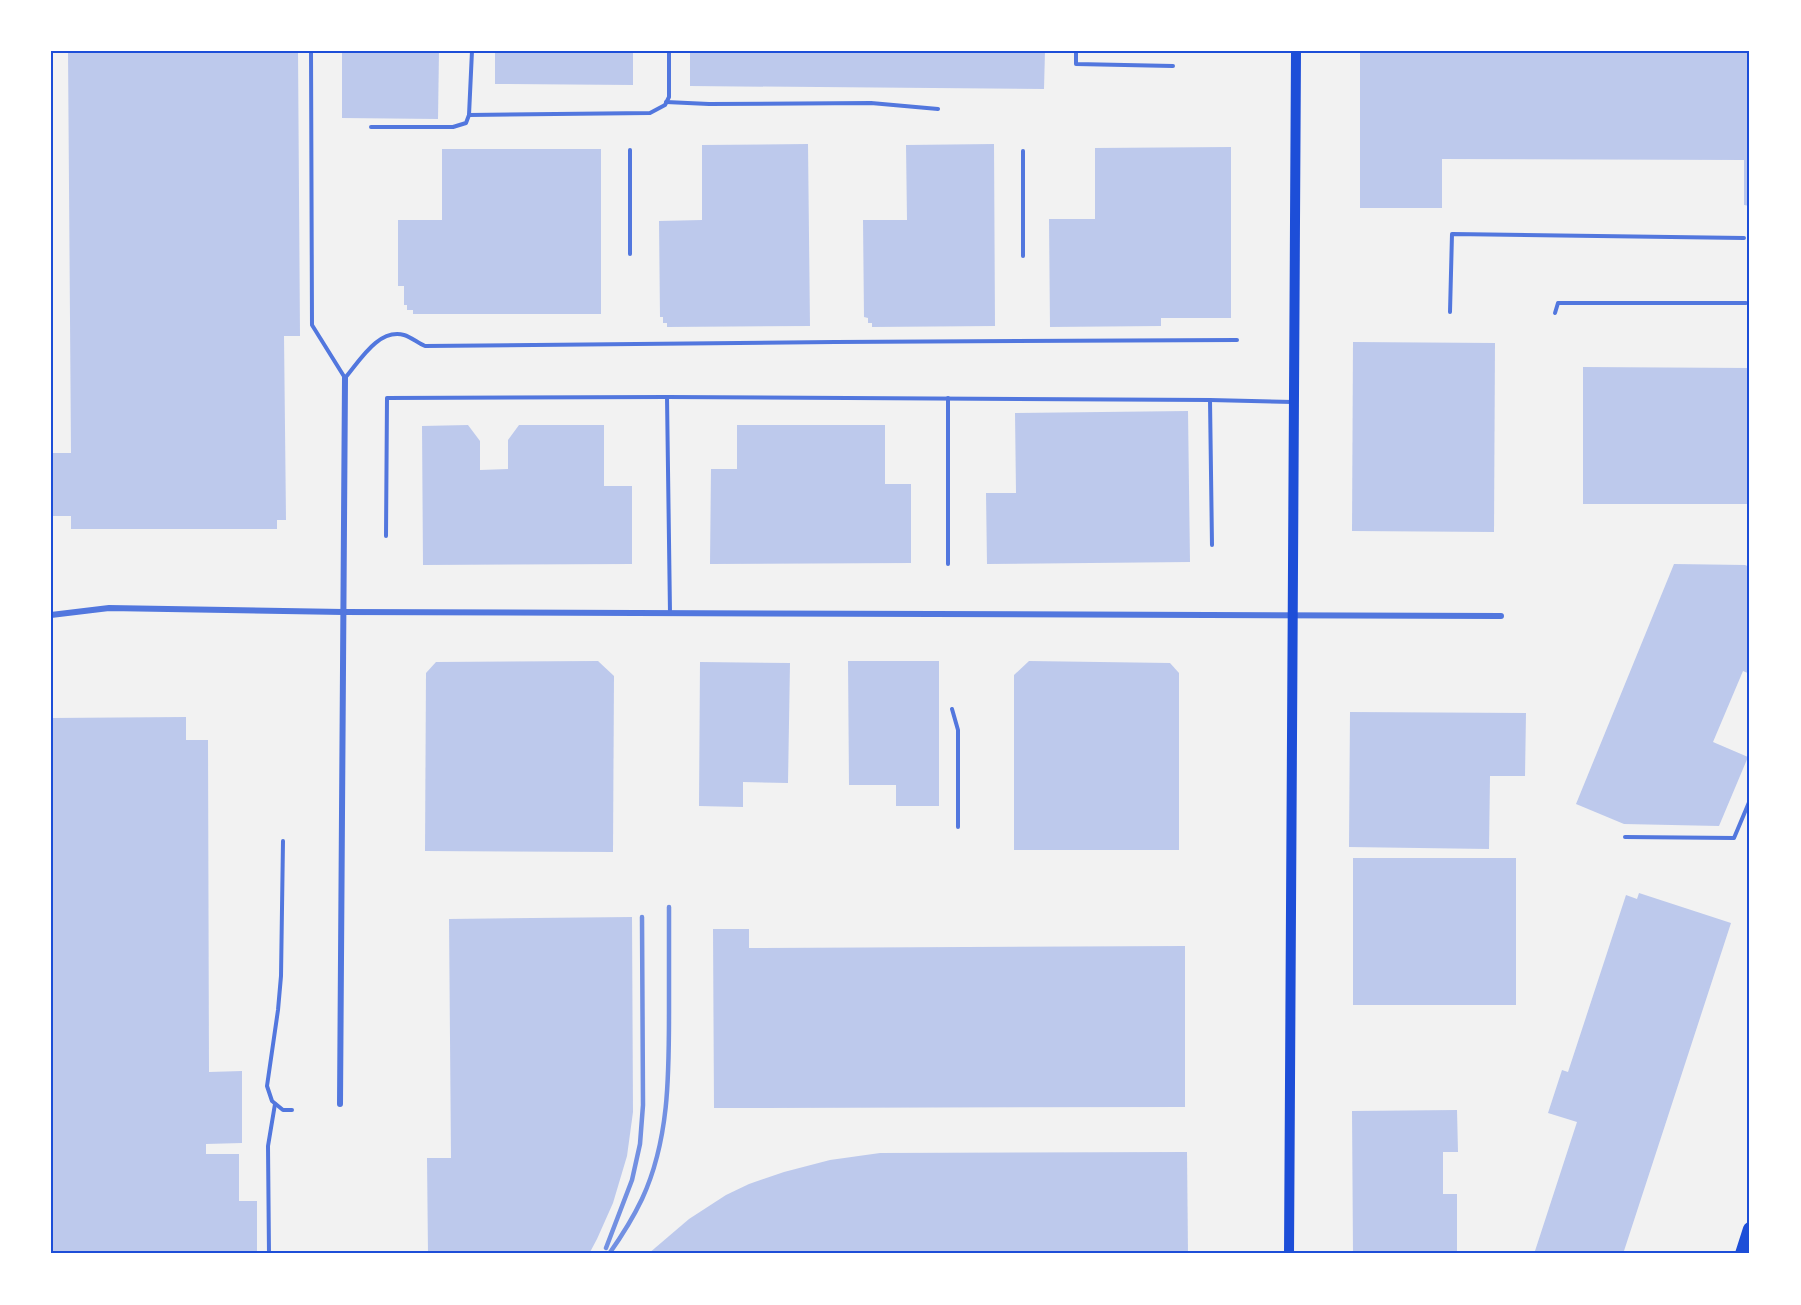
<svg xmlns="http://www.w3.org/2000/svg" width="1801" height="1305" font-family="'DejaVu Sans',sans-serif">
	<rect width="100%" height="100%" fill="#f2f2f2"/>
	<!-- building -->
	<g fill="#bdc9ec">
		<polygon points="68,51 298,51 300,336 284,336 286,520 277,520 277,529 71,529 71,516 51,516 51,453 71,453"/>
		<polygon points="342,51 439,51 438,119 342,118"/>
		<polygon points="495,51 633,51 633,85 495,84"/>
		<polygon points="690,51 1045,51 1044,89 690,86"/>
		<polygon points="1360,51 1750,51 1750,206 1744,205 1744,160 1442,159 1442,208 1360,208"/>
		<polygon points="808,144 810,326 667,327 667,323 663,323 663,317 660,317 659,221 702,220 702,145"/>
		<polygon points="994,144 995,326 872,327 872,323 868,323 868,318 864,317 863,220 907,220 906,145"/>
		<polygon points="1231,147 1231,318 1161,318 1161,326 1050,327 1049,219 1095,219 1095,148"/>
		<polygon points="442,149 601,149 601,314 413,314 413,310 407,310 407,305 404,305 404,286 398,286 398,220 442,220"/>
		<polygon points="1353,342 1495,343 1494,532 1352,531"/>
		<polygon points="1583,367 1750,368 1750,504 1583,504"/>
		<polygon points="1188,411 1190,562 987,564 986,493 1016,493 1015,413"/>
		<polygon points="468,425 480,441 480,470 508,469 508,440 519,425 604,425 604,486 632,486 632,564 423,565 422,426"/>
		<polygon points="737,425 885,425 885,484 911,484 911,563 710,564 711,469 737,469"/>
		<polygon points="1674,564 1745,565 1750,567 1750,674 1743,671 1713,742 1748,757 1719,826 1624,824 1576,804"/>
		<polygon points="598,661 614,676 613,852 425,851 426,673 436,662"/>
		<polygon points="848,661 939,661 939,806 896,806 896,785 849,785"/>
		<polygon points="1029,661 1170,663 1179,673 1179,850 1014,850 1014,675"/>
		<polygon points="700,662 790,663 788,783 743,782 743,807 699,806"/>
		<polygon points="1350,712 1526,713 1525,776 1490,776 1489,849 1349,847"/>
		<polygon points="186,717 186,740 208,740 209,1072 242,1071 242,1143 206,1144 206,1154 239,1154 239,1201 257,1201 257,1254 51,1254 51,718"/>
		<rect x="1353" y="858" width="163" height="147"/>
		<polygon points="1639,893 1731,923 1623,1254 1534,1254 1577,1122 1548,1113 1562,1070 1568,1072 1626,895 1637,899"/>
		<polygon points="632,917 633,1112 627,1156 613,1203 597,1239 589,1254 428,1254 427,1158 451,1158 449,919"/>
		<polygon points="713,929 749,929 749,948 1185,946 1185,1107 714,1108"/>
		<polygon points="1457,1110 1458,1152 1443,1152 1443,1194 1457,1194 1457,1254 1353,1254 1352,1111"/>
		<polygon points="1187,1152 1188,1254 648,1254 689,1219 726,1195 749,1184 784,1172 830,1160 880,1153"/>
	</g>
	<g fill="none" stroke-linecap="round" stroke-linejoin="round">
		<!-- service -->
		<g stroke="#5277de" stroke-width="4">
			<path d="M 311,51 L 312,325 L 345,378 C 359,362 378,328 404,335 C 411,337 418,343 425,346 L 835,342 L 1237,340"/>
			<polyline points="1076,51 1076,64 1173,66"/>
			<polyline points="666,102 709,104 871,103 938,109"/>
			<polyline points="469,115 650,113 665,105 669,97 669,51"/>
			<polyline points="371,127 453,127 466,123 469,115 472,51"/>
			<polyline points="630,150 630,254"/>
			<polyline points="1023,151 1023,256"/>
			<polyline points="1450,312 1452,234 1744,238"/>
			<polyline points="1555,313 1558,303 1746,303"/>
			<polyline points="667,397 670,613"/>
			<polyline points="948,398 948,564"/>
			<polyline points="1210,400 1212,545"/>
			<polyline points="386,536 387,398 667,397 1210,400 1293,402"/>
			<polyline points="952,709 958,730 958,827"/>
			<polyline points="1625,837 1734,838 1750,800"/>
			<polyline points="283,841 281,976 278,1010 267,1086 272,1101 283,1110 292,1110"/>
			<polyline points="269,1254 268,1146 275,1104"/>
		</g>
		<!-- minor -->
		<g stroke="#5277de" stroke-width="6">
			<polyline points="51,615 109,608 343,612 1501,616"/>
			<polyline points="340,1104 345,378"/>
		</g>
		<!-- secondary -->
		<polyline stroke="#1d4ed8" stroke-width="10" points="1289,1254 1296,51"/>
		<!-- motorway -->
		<polyline stroke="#1d4ed8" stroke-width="14" points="1742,1254 1750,1229"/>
		<!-- rail -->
		<g stroke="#7290e2" stroke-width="4.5">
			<polyline points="606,1248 632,1180 640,1144 643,1105 642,917"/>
			<path d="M 609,1254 C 621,1237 633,1218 642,1199 C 669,1141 669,1076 669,1013 C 669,978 669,943 669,907"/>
		</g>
	</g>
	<!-- border -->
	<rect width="1801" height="1305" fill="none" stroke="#ffffff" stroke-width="105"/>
	<rect x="52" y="52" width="1696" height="1200" fill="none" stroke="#1d4ed8" stroke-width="2"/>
</svg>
